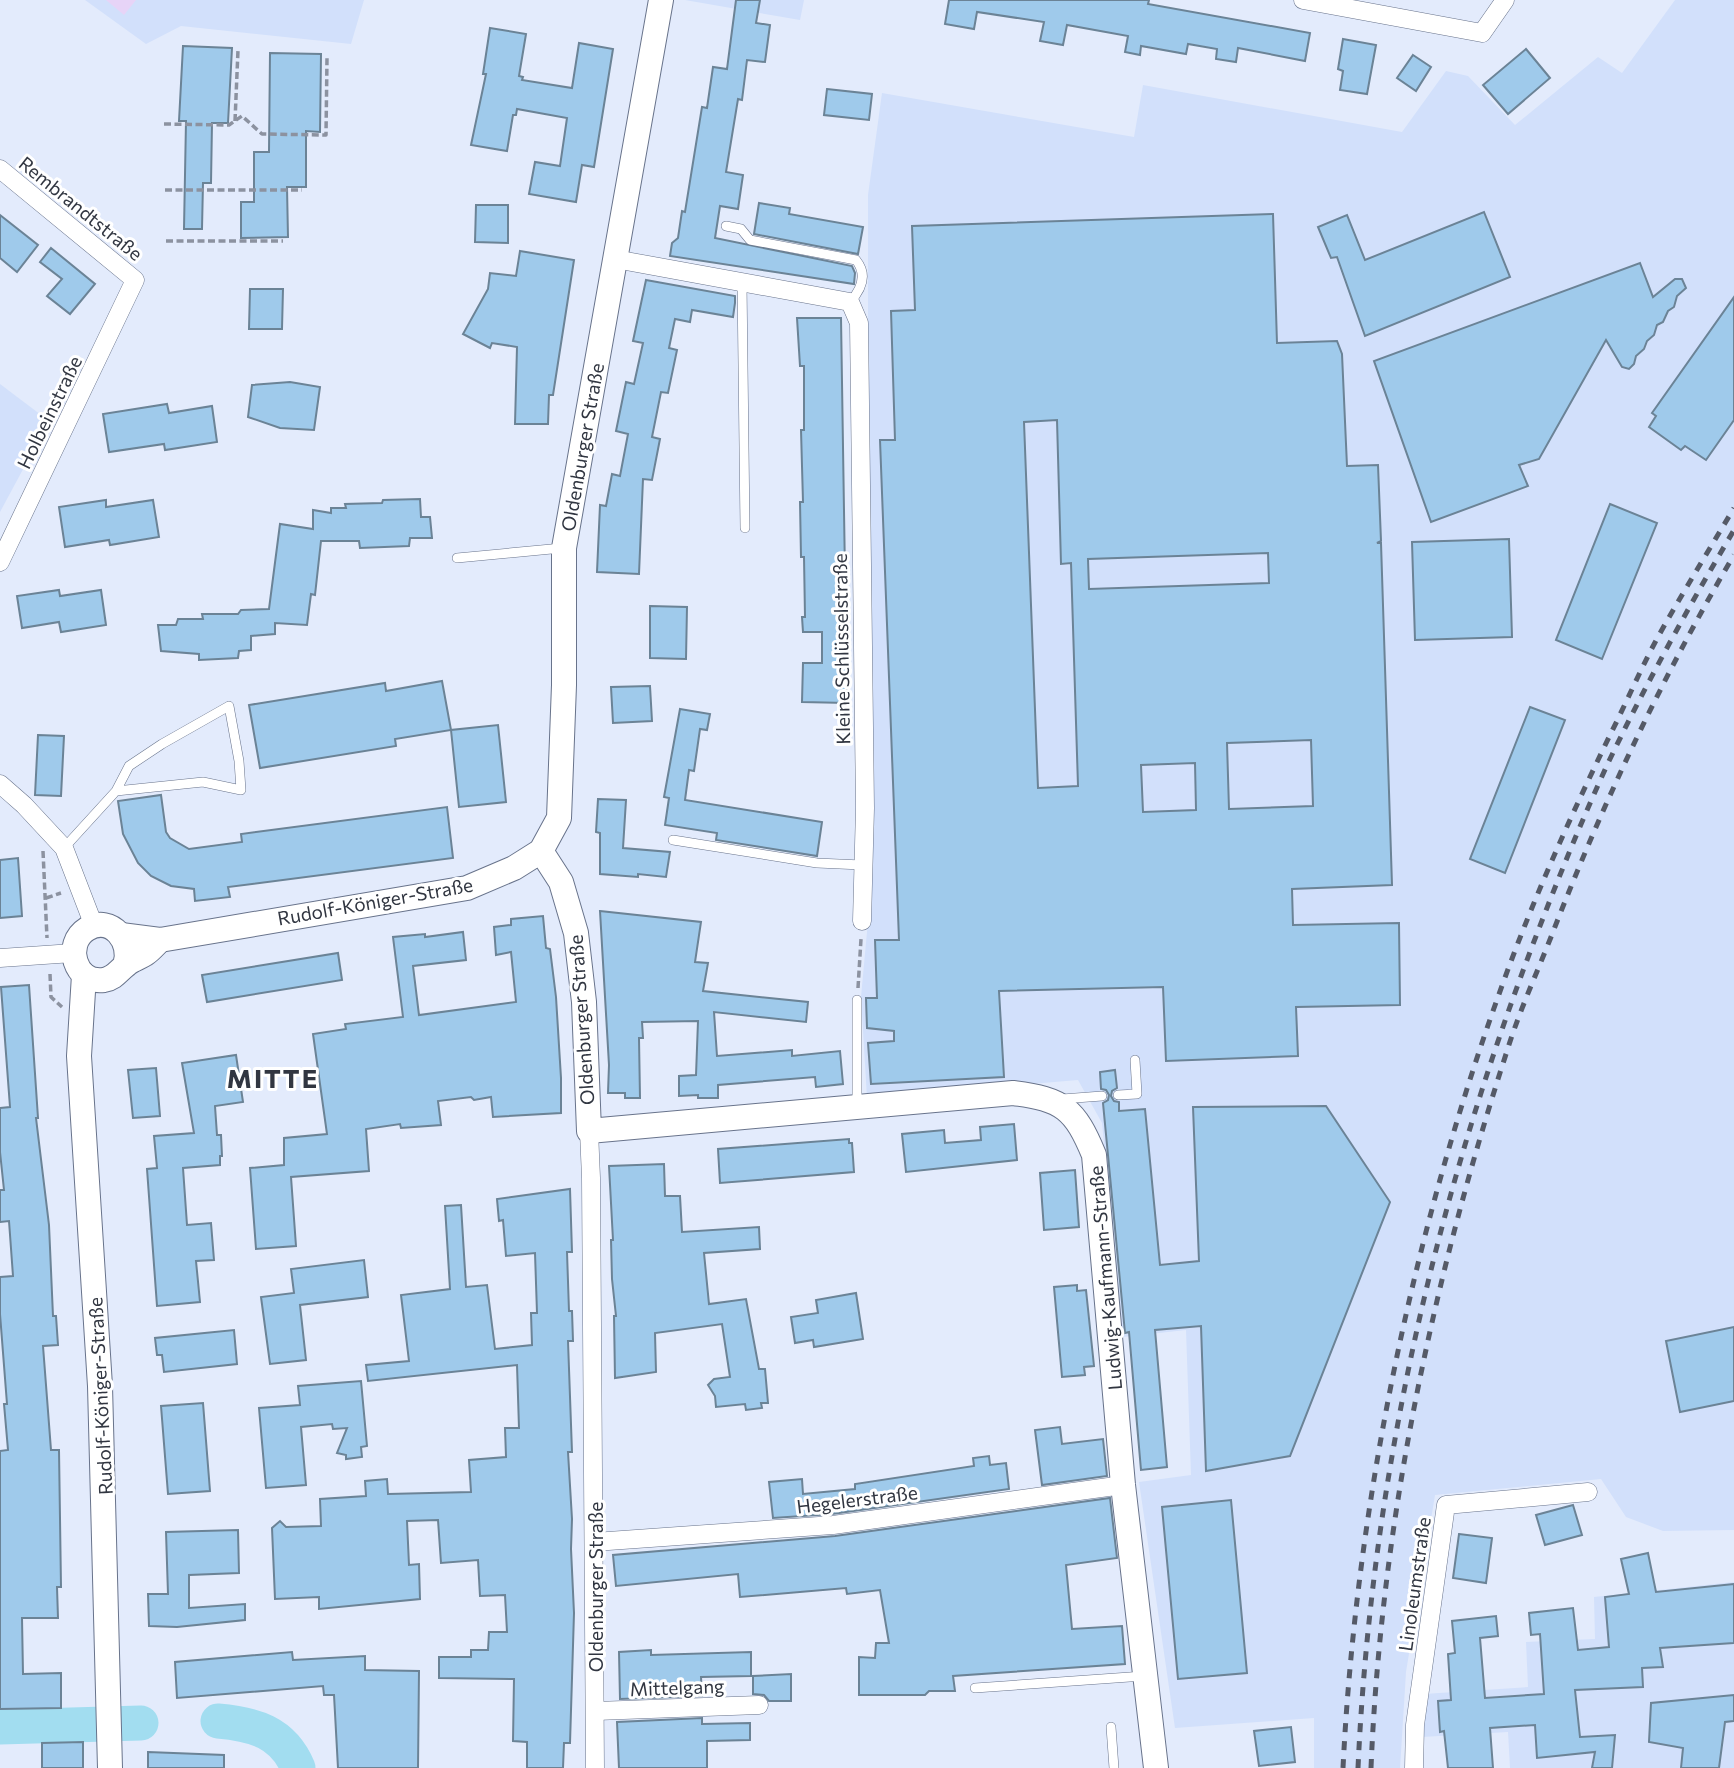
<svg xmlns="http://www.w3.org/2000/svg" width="1734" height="1768" font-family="Commissioner,sans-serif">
	<rect width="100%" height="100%" fill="#e3ebfc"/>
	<!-- built -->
	<g fill="#d2e0fb">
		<polygon points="85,0 364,0 351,44 181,26 146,44"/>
		<polygon points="685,0 804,0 800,20"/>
		<polygon points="1675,0 1734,0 1734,1530 1663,1531 1626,1517 1601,1479 1435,1495 1406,1672 1400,1768 1314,1768 1314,1718 1175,1728 1139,1482 1191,1475 1186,1330 1123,1337 1102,1123 1078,1080 867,1098 861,997 868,921 868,195 882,93 1134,137 1143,85 1402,132 1446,71 1468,76 1515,125 1598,57 1622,73"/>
		<polygon points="0,384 49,421 0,512"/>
		<polygon points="1734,1582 1734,1768 1510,1768 1508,1732 1422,1737 1424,1694 1528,1687 1526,1642 1595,1639 1594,1597"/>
	</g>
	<!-- green -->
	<polygon fill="#e7d4f7" points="106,0 136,0 124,15"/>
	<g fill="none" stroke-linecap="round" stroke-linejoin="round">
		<!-- river -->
		<g stroke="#a2ddf0" stroke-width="35">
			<path d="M 218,1721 C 254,1724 283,1732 298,1768"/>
			<polyline points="0,1727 141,1723"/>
		</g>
	</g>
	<!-- building -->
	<g fill="#9fcaeb" stroke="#6b8396" stroke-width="2" fill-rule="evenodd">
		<polygon points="736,0 760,0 756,23 770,25 765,62 747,60 742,100 738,99 726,172 743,175 738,209 720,206 715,238 852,266 855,273 854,284 670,256 672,243 678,238 682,211 685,212 702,107 707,108 713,67 727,69"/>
		<polygon points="949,0 1149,0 1148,4 1310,33 1305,61 1238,48 1236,62 1216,59 1217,49 1188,44 1186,54 1141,46 1140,55 1125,52 1128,36 1067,25 1063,45 1040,41 1044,22 977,12 974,29 945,24"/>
		<polygon points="490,28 526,34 519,76 523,77 522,80 572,88 579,43 613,49 594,167 582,165 576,202 529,194 535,162 560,166 567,118 517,109 516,115 513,115 507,151 471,145 486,74 483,74"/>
		<polygon points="1343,39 1376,45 1367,94 1340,90 1343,71 1338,69"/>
		<polygon points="183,46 232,48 228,123 212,123 211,183 203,183 202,229 184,229 186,121 179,121"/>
		<polygon points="1526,49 1550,78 1508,114 1483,85"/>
		<polygon points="270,53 321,54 320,132 306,131 306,187 287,187 288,237 241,238 241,202 254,202 254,152 269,152"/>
		<polygon points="1413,55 1431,67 1416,91 1397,78"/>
		<polygon points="827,89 872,94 869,120 824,115"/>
		<polygon points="759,203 790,208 789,214 863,227 858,254 754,234"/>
		<polygon points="476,205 508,205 508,243 475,242"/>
		<polygon points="1484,212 1510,277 1365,336 1337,257 1331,258 1318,227 1347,215 1365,260"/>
		<path d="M 1273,214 L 1277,343 L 1337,341 L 1342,354 L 1347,466 L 1378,465 L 1381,541 L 1377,543 L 1381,543 L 1392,885 L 1292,889 L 1293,925 L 1399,923 L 1400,1005 L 1296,1007 L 1298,1056 L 1166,1061 L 1163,987 L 999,991 L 1004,1077 L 871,1084 L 868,1043 L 894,1041 L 894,1031 L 867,1028 L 866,998 L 877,998 L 875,940 L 899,940 L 880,440 L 895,440 L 891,311 L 915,310 L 912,226 ZM 1057,420 L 1061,564 L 1071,563 L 1078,786 L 1038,788 L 1024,422 ZM 1268,553 L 1269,583 L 1089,589 L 1088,559 ZM 1311,740 L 1313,806 L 1229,809 L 1227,743 ZM 1195,763 L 1196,810 L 1143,812 L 1141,765 Z"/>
		<polygon points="0,215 38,245 17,272 0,258"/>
		<polygon points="51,248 95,284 70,314 47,296 62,279 40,262"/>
		<polygon points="520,251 574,260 553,395 549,395 548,424 515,424 517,347 492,343 490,348 463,334 488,289 490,273 516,276"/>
		<polygon points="1640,263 1653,297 1675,279 1682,279 1686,288 1677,296 1674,307 1668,311 1663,322 1657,325 1654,335 1647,341 1644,349 1636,356 1634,364 1629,369 1622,367 1606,340 1539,459 1519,465 1528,486 1431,522 1374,361"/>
		<polygon points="646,280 735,296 735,303 733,317 692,310 690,322 675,319 669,348 677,350 668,393 661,392 652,437 660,439 652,480 643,479 639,574 597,572 600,505 606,506 612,474 620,476 628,434 616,431 626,382 634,384 643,343 633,341"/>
		<polygon points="250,289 283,289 282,329 249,329"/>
		<polygon points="1734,297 1734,420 1706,460 1685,446 1681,450 1649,427 1656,416 1652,413"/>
		<polygon points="797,318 841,318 847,703 802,702 803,663 822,663 822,632 803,632 802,617 805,617 804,557 801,557 800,502 803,502 801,430 804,430 804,366 800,366"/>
		<polygon points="290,382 320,387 314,430 280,428 248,417 252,385"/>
		<polygon points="167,404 169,413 212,406 217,442 165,450 164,444 109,452 103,414"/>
		<polygon points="420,499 421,517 430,517 432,538 410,538 409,546 360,548 359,541 321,541 315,595 311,594 307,625 275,623 275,634 251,636 251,650 239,651 238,658 199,660 199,654 161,651 158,625 176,625 178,619 203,619 202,614 238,614 241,610 269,609 280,524 313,529 313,510 331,513 331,508 346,508 345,504 382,503 383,500"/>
		<polygon points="106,500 106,507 153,500 159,537 110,545 109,540 65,547 59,507"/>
		<polygon points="1610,504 1657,523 1602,659 1556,640"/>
		<polygon points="1509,539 1512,637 1415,640 1412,542"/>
		<polygon points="59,590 60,596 101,590 106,625 61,632 59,622 22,628 17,596"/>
		<polygon points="650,606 687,607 686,659 650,658"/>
		<polygon points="442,681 451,730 395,739 396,746 260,768 249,705 385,683 386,691"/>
		<polygon points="650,686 652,721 613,723 611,687"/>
		<polygon points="1530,707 1565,720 1505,873 1470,859"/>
		<polygon points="680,709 710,714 707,730 700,729 694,771 689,770 685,800 822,822 817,856 716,840 717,833 665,825 669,798 664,797"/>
		<polygon points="498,725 506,802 459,807 451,730"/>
		<polygon points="38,735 64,736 61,796 35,795"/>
		<polygon points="161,795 166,832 170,838 189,849 242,842 241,834 447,807 453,858 228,887 230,897 195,901 194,889 171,886 151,876 138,863 123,834 118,801"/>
		<polygon points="598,799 626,800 623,848 670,852 666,877 638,874 638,877 600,874 600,833 596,832"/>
		<polygon points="18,858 22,916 0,918 0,860"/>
		<polygon points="600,911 701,922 695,962 708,963 703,991 808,1002 806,1022 714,1012 717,1056 792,1050 792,1056 840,1051 843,1084 816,1087 815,1077 718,1085 718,1098 698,1098 698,1095 679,1096 679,1076 696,1075 698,1021 642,1022 643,1038 639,1038 640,1098 625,1098 625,1093 608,1093 609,1065"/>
		<polygon points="543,916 546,948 550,949 556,997 561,1078 561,1113 493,1117 491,1097 474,1100 471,1097 438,1101 441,1125 401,1128 400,1124 366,1129 369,1171 291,1177 296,1246 256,1249 250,1168 284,1165 284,1138 327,1134 313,1034 346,1029 345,1024 403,1017 393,937 425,934 425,937 463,932 466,960 413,966 419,1015 516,1002 511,952 496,955 494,927 511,925 511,919"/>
		<polygon points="338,953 342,980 207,1002 202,975"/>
		<polygon points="29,985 38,1118 36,1118 49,1225 53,1316 56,1316 58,1345 43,1346 51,1450 59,1450 61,1587 57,1587 58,1618 22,1618 23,1674 61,1673 61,1708 0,1709 0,1451 8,1450 4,1404 7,1404 0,1314 0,1277 13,1276 9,1221 0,1222 0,1190 4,1190 0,1152 0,1108 10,1107 1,987"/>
		<polygon points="236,1055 243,1102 215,1106 217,1135 221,1135 222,1156 220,1156 220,1165 183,1168 187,1225 211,1223 214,1260 196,1261 200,1302 157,1306 147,1169 157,1168 154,1136 194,1133 182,1063"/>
		<polygon points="156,1068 160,1116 133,1118 128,1070"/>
		<polygon points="1115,1070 1117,1088 1112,1091 1111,1096 1114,1101 1119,1102 1119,1111 1145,1109 1160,1265 1199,1261 1193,1107 1326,1106 1390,1202 1290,1456 1206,1471 1201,1326 1155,1330 1167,1467 1141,1470 1129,1332 1125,1333 1103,1103 1108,1100 1109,1095 1106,1090 1101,1089 1100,1072"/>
		<polygon points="1014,1124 1017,1160 906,1172 902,1134 944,1130 945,1143 981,1140 980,1127"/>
		<polygon points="849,1139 849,1143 852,1143 854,1172 720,1183 718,1149"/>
		<polygon points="664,1164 665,1196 680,1196 682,1232 759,1227 760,1249 704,1253 709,1304 746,1299 759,1369 765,1369 768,1403 761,1403 762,1408 746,1410 745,1404 716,1407 715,1396 708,1385 714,1379 730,1377 722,1324 655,1333 656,1372 615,1378 614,1316 616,1316 612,1279 611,1240 613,1240 609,1166"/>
		<polygon points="1075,1170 1079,1227 1044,1230 1040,1173"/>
		<polygon points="570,1189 572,1252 567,1252 569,1311 572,1311 573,1341 568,1341 572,1452 568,1452 572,1519 571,1549 574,1613 570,1743 564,1743 563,1768 527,1768 527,1742 513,1741 514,1679 439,1678 439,1657 471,1657 471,1650 488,1650 489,1632 507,1632 505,1595 480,1596 478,1560 441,1563 438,1520 407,1521 409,1565 419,1564 420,1599 319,1609 319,1597 275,1599 272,1528 280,1521 286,1527 321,1526 320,1499 366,1496 365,1481 387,1479 388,1494 471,1492 469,1460 506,1457 505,1428 519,1428 517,1365 368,1381 366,1365 409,1361 401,1295 450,1289 445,1206 461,1205 466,1287 487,1285 495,1349 532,1345 531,1313 537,1313 535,1253 506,1256 503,1220 499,1221 497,1199"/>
		<polygon points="364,1260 368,1297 300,1305 306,1360 270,1364 261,1297 294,1293 291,1269"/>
		<polygon points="1077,1285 1077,1291 1086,1290 1094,1366 1084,1367 1085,1375 1062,1377 1054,1287"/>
		<polygon points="856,1293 863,1339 814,1347 813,1340 795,1343 791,1317 818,1313 816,1300"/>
		<polygon points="1734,1327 1734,1401 1680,1412 1666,1341"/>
		<polygon points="234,1330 237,1364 164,1372 162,1355 157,1355 155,1338"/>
		<polygon points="361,1381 367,1446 361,1447 362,1457 346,1459 346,1455 337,1453 347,1428 333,1429 332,1424 301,1427 306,1485 266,1488 259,1408 300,1405 298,1386"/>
		<polygon points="203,1403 210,1491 168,1494 161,1406"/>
		<polygon points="1060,1427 1062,1444 1103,1439 1107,1476 1042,1485 1035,1430"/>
		<polygon points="989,1456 990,1465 1006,1463 1009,1489 832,1514 773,1518 769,1482 802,1479 803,1494 855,1489 855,1484 974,1466 973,1458"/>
		<polygon points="1110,1498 1117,1558 1066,1565 1072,1629 1122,1626 1125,1664 953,1676 955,1691 929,1691 925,1695 859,1695 859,1657 875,1658 876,1643 889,1643 880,1590 847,1594 846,1588 740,1597 738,1574 616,1586 613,1555 835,1536"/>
		<polygon points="1231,1500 1247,1673 1178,1679 1162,1507"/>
		<polygon points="1573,1505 1582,1535 1545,1545 1536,1515"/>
		<polygon points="238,1530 239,1573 189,1575 189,1608 245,1604 245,1620 177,1627 149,1626 148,1594 168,1594 166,1532"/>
		<polygon points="1459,1534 1492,1538 1486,1583 1453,1578"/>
		<polygon points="1648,1553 1656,1592 1734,1584 1734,1643 1660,1648 1663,1667 1642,1668 1643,1687 1575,1690 1580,1737 1615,1735 1612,1768 1592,1768 1595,1752 1537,1758 1535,1725 1490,1728 1493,1768 1448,1768 1444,1731 1440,1732 1438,1701 1451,1700 1448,1654 1455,1653 1452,1621 1496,1616 1498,1636 1480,1638 1485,1698 1544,1694 1540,1634 1531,1635 1529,1613 1573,1608 1578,1650 1609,1647 1605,1597 1629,1594 1621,1559"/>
		<polygon points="651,1650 651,1655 751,1652 751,1676 701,1677 702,1696 620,1699 619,1652"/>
		<polygon points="292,1652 293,1660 365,1656 365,1670 419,1671 418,1768 338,1768 334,1695 324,1695 323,1686 177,1698 175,1662"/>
		<polygon points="791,1674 791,1701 769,1701 764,1695 753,1694 753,1676"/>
		<polygon points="1734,1695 1734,1721 1725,1722 1719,1768 1681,1768 1683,1748 1649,1742 1651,1703"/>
		<polygon points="702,1718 702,1724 750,1723 750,1740 707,1741 707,1768 619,1768 617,1722"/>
		<polygon points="1291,1727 1295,1762 1259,1766 1254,1731"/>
		<polygon points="83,1742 83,1768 42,1768 42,1743"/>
		<polygon points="148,1752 224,1755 224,1768 148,1768"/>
	</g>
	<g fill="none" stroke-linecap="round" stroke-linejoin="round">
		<!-- lane casing -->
		<g stroke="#68738b" stroke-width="10">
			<g id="lane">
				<path d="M 726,226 L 741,229 L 750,240 L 856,260 C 868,275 861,290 850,302"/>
				<polyline points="742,283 745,528"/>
				<polyline points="457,558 562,548"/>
				<polyline points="673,840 817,863 862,865"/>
				<polyline points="64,848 116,791 203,782 241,790 239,761 229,706 162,744 129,766 116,791"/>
				<polyline points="857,1000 857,1105"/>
				<polyline points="1118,1095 1137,1094 1135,1060"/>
				<polyline points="1062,1099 1102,1096"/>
				<polyline points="975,1688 1144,1676"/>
				<polyline points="1111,1727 1114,1768"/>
			</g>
		</g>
		<!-- street casing -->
		<g stroke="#68738b" stroke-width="19">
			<g id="street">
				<polyline points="1303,0 1482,33 1505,0"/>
				<polyline points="0,169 135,280 0,562"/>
				<polyline points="615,259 850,302 859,323 865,808 862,921"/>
				<polyline points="0,784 24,805 64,848 94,926"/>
				<polyline points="0,958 73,953"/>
				<polyline points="589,1131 591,1178 595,1768"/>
				<polyline points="594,1542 833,1525 1123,1485"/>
				<polyline points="596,1711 759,1705"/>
				<polyline points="1414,1768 1415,1725 1446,1505 1588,1492"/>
			</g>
		</g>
		<!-- secondary casing -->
		<g stroke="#68738b" stroke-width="26">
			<g id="secondary">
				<path d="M 541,851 L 561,882 L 576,933 L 584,1002 L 589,1131 L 1013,1093 C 1063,1099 1075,1109 1094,1155 L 1123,1485 L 1156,1768"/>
				<polyline points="121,935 160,940 467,888 514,868 541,851 559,818 564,685 564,548 661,0"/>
				<path d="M 125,965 C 133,943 112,914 87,929 C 63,944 75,984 104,980 C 115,978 118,971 126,965 C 131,960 139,958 145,954 C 150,951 155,945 160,940"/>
				<polyline points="84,975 79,1056 100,1386 110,1768"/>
			</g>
		</g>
		<!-- path -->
		<g stroke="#8c92a0" stroke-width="3.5" stroke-dasharray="7 3.5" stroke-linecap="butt">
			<polyline points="235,121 238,50"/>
			<polyline points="164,124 229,125 242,116 262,134 326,135 327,58"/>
			<polyline points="165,190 302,190"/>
			<polyline points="166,241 283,241"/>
			<polyline points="43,851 47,938"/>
			<polyline points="46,898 61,893"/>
			<polyline points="50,974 51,997 62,1007"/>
			<polyline points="858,988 861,939"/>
		</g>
		<!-- lane -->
		<use href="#lane" stroke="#fff" stroke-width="9"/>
		<!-- street -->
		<use href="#street" stroke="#fff" stroke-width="18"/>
		<!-- secondary -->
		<use href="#secondary" stroke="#fff" stroke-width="24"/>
		<!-- rail -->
		<g stroke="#555a67" stroke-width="5" stroke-dasharray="9 9" stroke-linecap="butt">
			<path d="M 1343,1768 C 1356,1506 1413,1230 1503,983 C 1534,897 1572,813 1612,731 C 1628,699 1642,666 1659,635 C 1683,592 1709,550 1734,508"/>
			<path d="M 1358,1768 C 1371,1481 1435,1198 1538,931 C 1560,874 1583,817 1609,761 C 1647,682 1689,606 1734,530"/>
			<path d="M 1371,1768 C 1381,1525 1432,1282 1507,1051 C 1519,1012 1536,975 1551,937 C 1602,805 1662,677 1734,555"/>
		</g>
	</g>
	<g text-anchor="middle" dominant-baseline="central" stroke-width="6" stroke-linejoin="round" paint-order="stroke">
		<!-- street labels -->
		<g font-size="19" fill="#313641" stroke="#fff">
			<text transform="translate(81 208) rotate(39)">Rembrandtstraße</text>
			<text transform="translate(49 412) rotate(-64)">Holbeinstraße</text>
			<text transform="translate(582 447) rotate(-80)">Oldenburger Straße</text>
			<text transform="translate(841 649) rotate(-91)">Kleine Schlüsselstraße</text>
			<text transform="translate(375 901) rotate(-10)">Rudolf-Königer-Straße</text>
			<text transform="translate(581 1020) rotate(-94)">Oldenburger Straße</text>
			<text transform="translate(1105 1278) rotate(-95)">Ludwig-Kaufmann-Straße</text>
			<text transform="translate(100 1396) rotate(-93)">Rudolf-Königer-Straße</text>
			<text transform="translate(857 1499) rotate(-7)">Hegelerstraße</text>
			<text transform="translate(1414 1584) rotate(-82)">Linoleumstraße</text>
			<text transform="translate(595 1587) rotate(-90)">Oldenburger Straße</text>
			<text transform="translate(677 1687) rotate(-2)">Mittelgang</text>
		</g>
		<!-- district labels -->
		<g font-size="26" font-weight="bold" letter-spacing="2" fill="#313641" stroke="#fff">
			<text x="273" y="1077">MITTE</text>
		</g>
	</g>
</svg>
